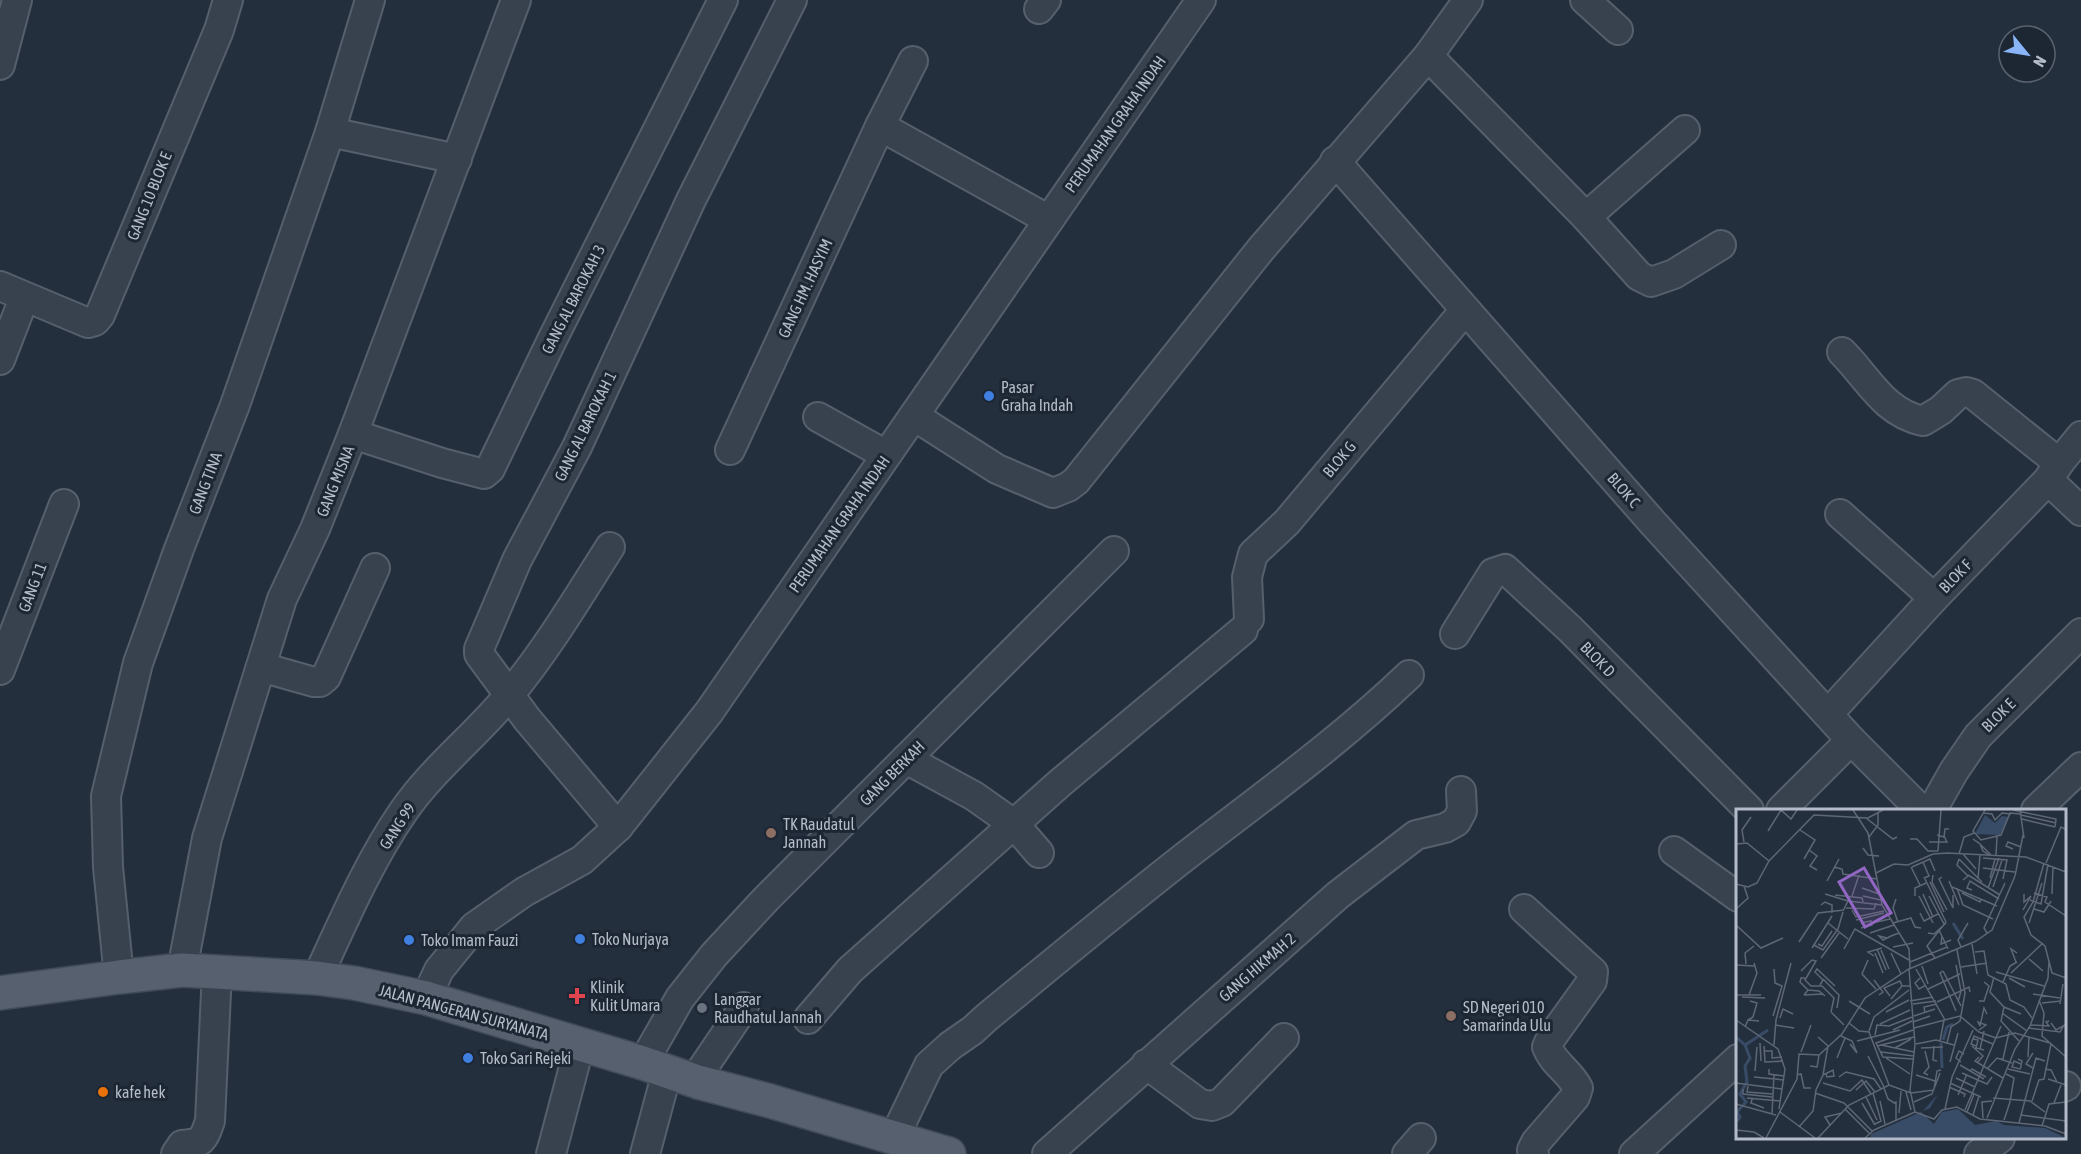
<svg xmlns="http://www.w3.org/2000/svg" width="2081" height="1154" font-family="'Asap Condensed',sans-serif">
	<rect width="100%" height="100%" fill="#242f3e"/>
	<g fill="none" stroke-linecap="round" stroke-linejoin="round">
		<!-- minor casing -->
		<g stroke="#565f6c" stroke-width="32">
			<g id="minor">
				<polyline points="1585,0 1618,30"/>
				<polyline points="1039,9 1046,0"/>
				<polyline points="1428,56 1586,217 1639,276 1651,282 1674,274 1721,245"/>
				<polyline points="0,65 17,0"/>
				<polyline points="880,126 1049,220"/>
				<polyline points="330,132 457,159"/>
				<polyline points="1335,161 1653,523 1851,740 1921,810"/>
				<polyline points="1586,217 1685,130"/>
				<polyline points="0,286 88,323 95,321 100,315 219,30 228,0"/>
				<path d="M 1842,352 C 1868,378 1884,413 1923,421 L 1941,410 L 1958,394 L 1966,392 L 1973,394 L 2059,463"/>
				<polyline points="0,360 24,298"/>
				<polyline points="914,416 997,469 1053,493 1068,487 1076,481 1261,249 1428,56 1468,0"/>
				<polyline points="818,417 886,455"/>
				<polyline points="353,434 442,463 484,474 490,469 552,340 723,0"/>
				<polyline points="730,450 880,126 913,61"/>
				<polyline points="2048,480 2081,511"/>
				<polyline points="1840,514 1934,598"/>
				<polyline points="1249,619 1247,577 1253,554 1287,522 1465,310"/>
				<polyline points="1455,634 1493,573 1505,569 1570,629 1749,810"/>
				<polyline points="261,667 314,682 320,682 326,677 375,568"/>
				<polyline points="0,670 64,504"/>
				<polyline points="1828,714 1934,598 2048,480 2059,463 2081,436"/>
				<polyline points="906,759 974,796 1015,825 1039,853"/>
				<polyline points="1781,810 1851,740"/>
				<polyline points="1932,810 1954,771 1978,736 2081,633"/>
				<polyline points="2036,810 2081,767"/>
				<polyline points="618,827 527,719 479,654 479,649 517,560 577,447 691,200 792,0"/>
				<polyline points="1674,851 1738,897"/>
				<path d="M 1524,909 L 1593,972 L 1592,981 L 1551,1038 L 1547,1047 C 1553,1063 1570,1072 1578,1088 L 1575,1097 L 1536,1142 L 1532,1150 L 1534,1154"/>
				<polyline points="182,970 207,838 282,599 315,529 353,434 516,0"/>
				<polyline points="119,977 108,867 106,796 138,663 179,549 235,405 330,132 370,0"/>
				<path d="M 317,978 C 343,922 368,863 403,812 C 433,768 477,735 510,694 C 548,648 578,597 610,547"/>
				<polyline points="426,998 439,970 474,927 524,892 582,860 618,827 709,712 1201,0"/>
				<polyline points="808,1019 850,970 1060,783 1243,630"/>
				<polyline points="643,1063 680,998 714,955 766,899 1114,551"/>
				<polyline points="1146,1064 1200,1104 1212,1106 1222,1102 1284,1038"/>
				<polyline points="694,1081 744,1007"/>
				<polyline points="2064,1087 2066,1086"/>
				<path d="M 894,1138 L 929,1065 L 950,1046 L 973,1030 L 986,1018 C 1053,963 1119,908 1187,855 C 1262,797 1340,741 1409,675"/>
				<path d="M 176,1154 L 182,1145 C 202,1143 203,1141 210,1121 L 217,971"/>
				<polyline points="551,1154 580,1044"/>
				<polyline points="645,1154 667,1072"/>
				<polyline points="1047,1154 1338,895 1416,835 1445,828 1456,822 1462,811 1461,791"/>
				<polyline points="1407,1154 1421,1138"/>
				<polyline points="1634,1154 1738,1059"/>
				<polyline points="1979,1154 2000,1138"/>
			</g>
		</g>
		<!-- major casing -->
		<g stroke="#414a57" stroke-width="36">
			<polyline id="major" points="0,993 119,977 182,970 317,978 354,983 426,998 643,1063 698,1082 770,1101 949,1154"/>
		</g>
		<!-- minor -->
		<use href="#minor" stroke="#38414e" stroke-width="28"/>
		<!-- major -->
		<use href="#major" stroke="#56606e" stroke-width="33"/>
	</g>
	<!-- markers -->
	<g fill="#3f7fe0" stroke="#1d2633" stroke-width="2">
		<circle cx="989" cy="396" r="6"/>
		<circle cx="580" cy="939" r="6"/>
		<circle cx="409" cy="940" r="6"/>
		<circle cx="468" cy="1058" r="6"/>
	</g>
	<g fill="#8d6e63" stroke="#1d2633" stroke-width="2">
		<circle cx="771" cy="833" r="6"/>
		<circle cx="1451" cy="1016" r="6"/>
	</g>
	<path fill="#e0444e" stroke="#1d2633" stroke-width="2" d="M574 987h6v6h6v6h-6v6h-6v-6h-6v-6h6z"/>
	<circle fill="#6b7280" stroke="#1d2633" stroke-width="2" cx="702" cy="1008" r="6"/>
	<circle fill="#e8710a" stroke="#1d2633" stroke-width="2" cx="103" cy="1092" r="6"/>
	<g text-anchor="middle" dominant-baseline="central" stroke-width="6" stroke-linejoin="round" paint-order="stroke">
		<!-- street labels -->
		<g font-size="16" fill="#b4bcc9" stroke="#1d2633">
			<text transform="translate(1115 124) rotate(-55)">PERUMAHAN GRAHA INDAH</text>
			<text transform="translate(149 196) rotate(-68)">GANG 10 BLOK E</text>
			<text transform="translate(805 288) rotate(-65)">GANG HM. HASYIM</text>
			<text transform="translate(573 299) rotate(-63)">GANG AL BAROKAH 3</text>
			<text transform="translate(585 426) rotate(-64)">GANG AL BAROKAH 1</text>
			<text transform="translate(1339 459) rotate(-50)">BLOK G</text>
			<text transform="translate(335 481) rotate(-68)">GANG MISNA</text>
			<text transform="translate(205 483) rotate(-69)">GANG TINA</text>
			<text transform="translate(1624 490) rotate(49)">BLOK C</text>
			<text transform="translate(839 524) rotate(-55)">PERUMAHAN GRAHA INDAH</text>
			<text transform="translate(1955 576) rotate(-46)">BLOK F</text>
			<text transform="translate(32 587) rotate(-69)">GANG 11</text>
			<text transform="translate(1598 659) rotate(46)">BLOK D</text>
			<text transform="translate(1998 715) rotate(-45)">BLOK E</text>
			<text transform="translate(892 773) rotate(-45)">GANG BERKAH</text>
			<text transform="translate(397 826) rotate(-57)">GANG 99</text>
			<text transform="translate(1257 967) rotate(-41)">GANG HIKMAH 2</text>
			<text transform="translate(464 1012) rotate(15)">JALAN PANGERAN SURYANATA</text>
		</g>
		<!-- poi labels -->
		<g font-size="16" fill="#b4bcc9" stroke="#1d2633" text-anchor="start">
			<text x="1001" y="387">Pasar<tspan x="1001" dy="18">Graha Indah</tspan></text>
			<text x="783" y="824">TK Raudatul<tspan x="783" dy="18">Jannah</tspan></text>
			<text x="592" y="939">Toko Nurjaya</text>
			<text x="421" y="940">Toko Imam Fauzi</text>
			<text x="590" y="987">Klinik<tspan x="590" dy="18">Kulit Umara</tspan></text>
			<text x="714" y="999">Langgar<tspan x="714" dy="18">Raudhatul Jannah</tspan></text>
			<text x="1463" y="1007">SD Negeri 010<tspan x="1463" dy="18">Samarinda Ulu</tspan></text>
			<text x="480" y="1058">Toko Sari Rejeki</text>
			<text x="115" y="1092">kafe hek</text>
		</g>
	</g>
	<!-- overview -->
	<g transform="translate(1736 809)">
		<rect width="330" height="330" fill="#242f3e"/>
		<path d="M 249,6 L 259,14 L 266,7 L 272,8 L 264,26 L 239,25 ZM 202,285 L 194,299 L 185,303 L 198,315 L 206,303 L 222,300 L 239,316 L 260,312 L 268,316 L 309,319 L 330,329 L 134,329 L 135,325 L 187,302 Z" fill="#394c67"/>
		<path fill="none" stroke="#394c67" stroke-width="3" d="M 217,114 L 227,130M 0,228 L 9,236 L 14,249 L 9,257 L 11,273 L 4,285 L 10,293 L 1,303 L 4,308 L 1,312M 207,231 L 211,218 L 217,215M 205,234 L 206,259M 9,236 L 32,221"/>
		<path fill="none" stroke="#5e6776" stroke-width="1.5" d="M 249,1 L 237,22 L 245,31 L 265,26 L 274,4 L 285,5M 277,1 L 320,10 L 319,18M 284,1 L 288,29M 248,4 L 256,5 L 259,11 L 266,4 L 275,5M 285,6 L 320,14M 130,9 L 157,30 L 161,28M 286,10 L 319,18M 64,21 L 79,31 L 68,50 L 70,47M 32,22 L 45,1 L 55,10 L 61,1M 201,26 L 208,28 L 209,20 L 213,20M 133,28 L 142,16 L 142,3M 174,30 L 181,30 L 192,42 L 202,42M 8,33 L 6,21 L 15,8M 193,33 L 211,33 L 208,27M 0,35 L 11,34 L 33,52M 127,39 L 132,46 L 143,47M 277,40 L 270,37 L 272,33 L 285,38M 73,41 L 81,47 L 74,57 L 81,61M 202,42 L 205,1M 223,45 L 228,28 L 238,24M 227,45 L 240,60M 253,46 L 247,42 L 244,35 L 237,30 L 243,34 L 255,46M 260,47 L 261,27M 247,49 L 271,51 L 267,70M 223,50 L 246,73M 223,50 L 221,56 L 232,67 L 227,71M 187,53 L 193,67 L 188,69M 308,54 L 297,93 L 288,108 L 295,126 L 309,137 L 316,164 L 330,169M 310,54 L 325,18 L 329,20M 98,58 L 106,60 L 107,65 L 141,70M 175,58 L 184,76M 176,58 L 194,50 L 199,62M 247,59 L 279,63M 140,64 L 158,55 L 172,56 L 197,45 L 211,44 L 290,48 L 330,63M 197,66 L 196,73 L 211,101M 232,66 L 264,86M 188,68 L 210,113M 206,68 L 203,70 L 217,99 L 217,86M 254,69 L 259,50M 242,70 L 244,46M 91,72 L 103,50M 213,72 L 223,96M 194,73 L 208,103M 0,75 L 12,78 L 21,74 L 33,52 L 78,6 L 132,9 L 147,1M 216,78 L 261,97M 257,78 L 266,51M 126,79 L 143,85M 221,79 L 227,96 L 257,110M 252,79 L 263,49M 236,81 L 231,79 L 234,72 L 263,90M 226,84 L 244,93 L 245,90M 298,84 L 311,88 L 309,93 L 330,107M 89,85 L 112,92M 187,85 L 197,108M 316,85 L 317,58M 99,86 L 126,89 L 127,93M 116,87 L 123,66M 127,87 L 145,91M 179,87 L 179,79 L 190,74M 183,87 L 197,114M 193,87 L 208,115M 160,90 L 157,99 L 162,113M 294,91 L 305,95 L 312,55M 85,96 L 89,93 L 96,96 L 96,104M 110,99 L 138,100 L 140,94M 0,100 L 12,89 L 8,77M 298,100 L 308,103 L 315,92M 116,101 L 120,108 L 148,102M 287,101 L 295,87 L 288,93 L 288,85M 107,102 L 112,92 L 146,96M 184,104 L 188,112 L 202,105M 120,111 L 148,104M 92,114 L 112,130M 125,114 L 135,112 L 136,116 L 125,119M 136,114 L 154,110M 157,114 L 175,109 L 179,118 L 185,119M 293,114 L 306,74M 0,116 L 25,139 L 47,129M 203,121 L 212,140M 134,124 L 158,116M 192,124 L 198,125 L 210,114M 251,124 L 248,119 L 269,74M 206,127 L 205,135 L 215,131M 151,129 L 143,127 L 147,131 L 155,127 L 163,124M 63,133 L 82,104 L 108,101M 82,135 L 86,137 L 96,122M 236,135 L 241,165M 78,136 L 87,141 L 102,120 L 107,103M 157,138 L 177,134M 225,138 L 222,131 L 232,114M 76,139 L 96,107M 108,140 L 119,120 L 173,151M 141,140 L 150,161M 145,141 L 153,160M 239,143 L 248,142 L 252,166 L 270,175 L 274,191 L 288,198 L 296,209M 139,144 L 147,164M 155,144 L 165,165M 138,147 L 132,143 L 146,139M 85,149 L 103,124M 199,149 L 191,137 L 210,113M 293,150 L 307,162M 132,151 L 126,165 L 140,180M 174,153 L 211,138M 280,153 L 275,140 L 281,144M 10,155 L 9,144 L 18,137M 0,156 L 18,157M 220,156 L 225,182 L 222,193M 186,157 L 192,175M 225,158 L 251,154M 180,160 L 209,211M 65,162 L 76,151 L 80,152 L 69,171 L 75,177 L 86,177 L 98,189 L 95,203M 207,162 L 204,164 L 220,202M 207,162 L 225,197M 260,163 L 308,177M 275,164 L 307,134M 258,168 L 254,183 L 268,198 L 285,205M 69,169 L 65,169 L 64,173 L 72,181M 184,169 L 179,174 L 183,180 L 190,176M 273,169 L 289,178M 87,170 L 103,186 L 101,199M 138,171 L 147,183 L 143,186M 267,173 L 274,157 L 281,153M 84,176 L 87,171 L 79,163 L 81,160 L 99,177M 192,180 L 224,165M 297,185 L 324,189M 0,186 L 25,186M 13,186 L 21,164 L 18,154M 68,186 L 72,181 L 83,182 L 89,187M 68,186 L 87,185M 154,187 L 148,179 L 164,172 L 166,177M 6,188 L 29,189M 155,190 L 166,177 L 174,177M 303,191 L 308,204 L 306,227 L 313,233M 113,192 L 134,205M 174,192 L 197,188M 243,192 L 248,192 L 253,177 L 248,173M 201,193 L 233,178 L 234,183M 306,194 L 325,192M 177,195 L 200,192M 324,195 L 327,175M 268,198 L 265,212 L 283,232M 95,203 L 108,216M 150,203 L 173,191M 189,204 L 188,198 L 201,195M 266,204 L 291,222M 37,207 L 46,177 L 39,174 L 38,160M 178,207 L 199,200M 44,209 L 47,200 L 57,205M 0,211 L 42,240 L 49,260 L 43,300M 12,211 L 17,208 L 21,194 L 14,192M 177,213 L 194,207M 113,214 L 123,222 L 133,223 L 153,276M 315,214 L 320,221 L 329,216M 144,215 L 174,201M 39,216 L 58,219M 294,216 L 313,217 L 310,213 L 313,212M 244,217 L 248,199 L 251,205M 9,218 L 12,211 L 23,212M 178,219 L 224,207 L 243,223 L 260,229 L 279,224 L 314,234 L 330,248M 293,219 L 324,223 L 328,216M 157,221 L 176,212M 243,221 L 250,216 L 242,213 L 244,217M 133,222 L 138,208 L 173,181M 139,226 L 141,216 L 153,217 L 176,208M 105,227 L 116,232 L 121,244 L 114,235M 237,230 L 242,231 L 240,239 L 248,241M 121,232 L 164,221M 204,232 L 208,211M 24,234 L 25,252M 211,234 L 215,218 L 224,212 L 229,184 L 221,141M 180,235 L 200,231 L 218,236M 38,236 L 40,211 L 55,154M 145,236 L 178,243M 28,237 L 29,253 L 47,252M 141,237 L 178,228M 198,237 L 197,251 L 201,252M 236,237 L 247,247 L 241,254M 240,237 L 235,235 L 238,227 L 257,235M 159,239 L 175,230M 185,239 L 207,238M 244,240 L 248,222M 28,242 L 36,242 L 36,249 L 46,248M 189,242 L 193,258 L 188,264 L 192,266M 65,243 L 75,216M 145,243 L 178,247M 132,247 L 148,278M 243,248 L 239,252 L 267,269M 292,248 L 293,228M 101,249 L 109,229M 150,249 L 174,265M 177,250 L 147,248 L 140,234 L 177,221M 263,250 L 267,250 L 273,223M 282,250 L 286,252 L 286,253 L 285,255 L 285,258 L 284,260 L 276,258 L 278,252 L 285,255M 214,253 L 222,224M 225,253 L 220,249 L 223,242 L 228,245M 224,256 L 248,270M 74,257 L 81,258 L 83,246M 297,259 L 290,255 L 297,244M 33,260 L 33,265 L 48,267M 251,260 L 261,249 L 276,254M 272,260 L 294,265M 309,260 L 315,261 L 321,273M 19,262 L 21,238M 234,262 L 236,260 L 250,268M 226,264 L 251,275 L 256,268M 270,265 L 278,269 L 274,293M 61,266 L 65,265 L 68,279 L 75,279M 87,266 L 97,261 L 98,267 L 91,268 L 90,265M 180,266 L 199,272M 18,268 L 48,271M 103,268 L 110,263 L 138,270 L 145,280M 220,269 L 239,278M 312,270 L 330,276M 0,274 L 46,280M 87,274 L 114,282 L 126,271 L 135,285M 214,274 L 245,288M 12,277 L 11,283 L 36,285M 213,278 L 229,285 L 228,288M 148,279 L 152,290 L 160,295M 7,280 L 7,285 L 36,288M 198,280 L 201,262 L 205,261M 120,281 L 130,272 L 139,283M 170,283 L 175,301M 79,284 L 108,294M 137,284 L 145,312 L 139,315M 222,286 L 231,265M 130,288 L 141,311M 11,289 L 44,292M 257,289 L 294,292 L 309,303M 16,290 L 15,294 L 28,299M 144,292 L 149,315M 296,292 L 303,271 L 308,270 L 315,235M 178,293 L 196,285 L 204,264M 108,294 L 136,322M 126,294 L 139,316M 318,294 L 325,276M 0,295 L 40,306M 109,300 L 133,324M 209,300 L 216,268 L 237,221M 229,301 L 265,217M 44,303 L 79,329M 179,303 L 198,310 L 206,301 L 221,298 L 244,310 L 309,317 L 330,325M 231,303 L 238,285M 163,304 L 165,282M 36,305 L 38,265M 237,306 L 243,287M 285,306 L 330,312M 247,309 L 246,293 L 256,292M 251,309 L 279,240 L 294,217 L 312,169 L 313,152M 160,311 L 160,292M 268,311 L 274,293M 283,314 L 300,249 L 309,252M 94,316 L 89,308 L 106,304M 306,317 L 313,295 L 330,293M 63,318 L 77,302 L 80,281 L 87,266 L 92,237 L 82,228M 0,321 L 18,323 L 28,329M 30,329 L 61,270 L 63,245 L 83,246 L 106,225 L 129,189 L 174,159 L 173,140 L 146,96 L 132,24 L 117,1M 82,329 L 113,296 L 153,276 L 175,284 L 198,281M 129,329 L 138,321 L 179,303 L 174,281 L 179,235 L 173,160 L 240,132 L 256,121 L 279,67 L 287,26"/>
		<path fill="#9266c3" fill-opacity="0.15" stroke="#9266c3" stroke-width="3" d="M 128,59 L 155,104 L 129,118 L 103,73 Z"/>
		<rect width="330" height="330" fill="none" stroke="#b4bcc9" stroke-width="3"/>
	</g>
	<!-- north arrow -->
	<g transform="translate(2027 54) rotate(120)"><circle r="28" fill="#1d2633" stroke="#59626f" stroke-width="1.5"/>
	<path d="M0-4.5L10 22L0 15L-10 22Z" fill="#8ab4f8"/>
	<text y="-9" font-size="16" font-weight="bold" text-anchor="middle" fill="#b4bcc9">N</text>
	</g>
</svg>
